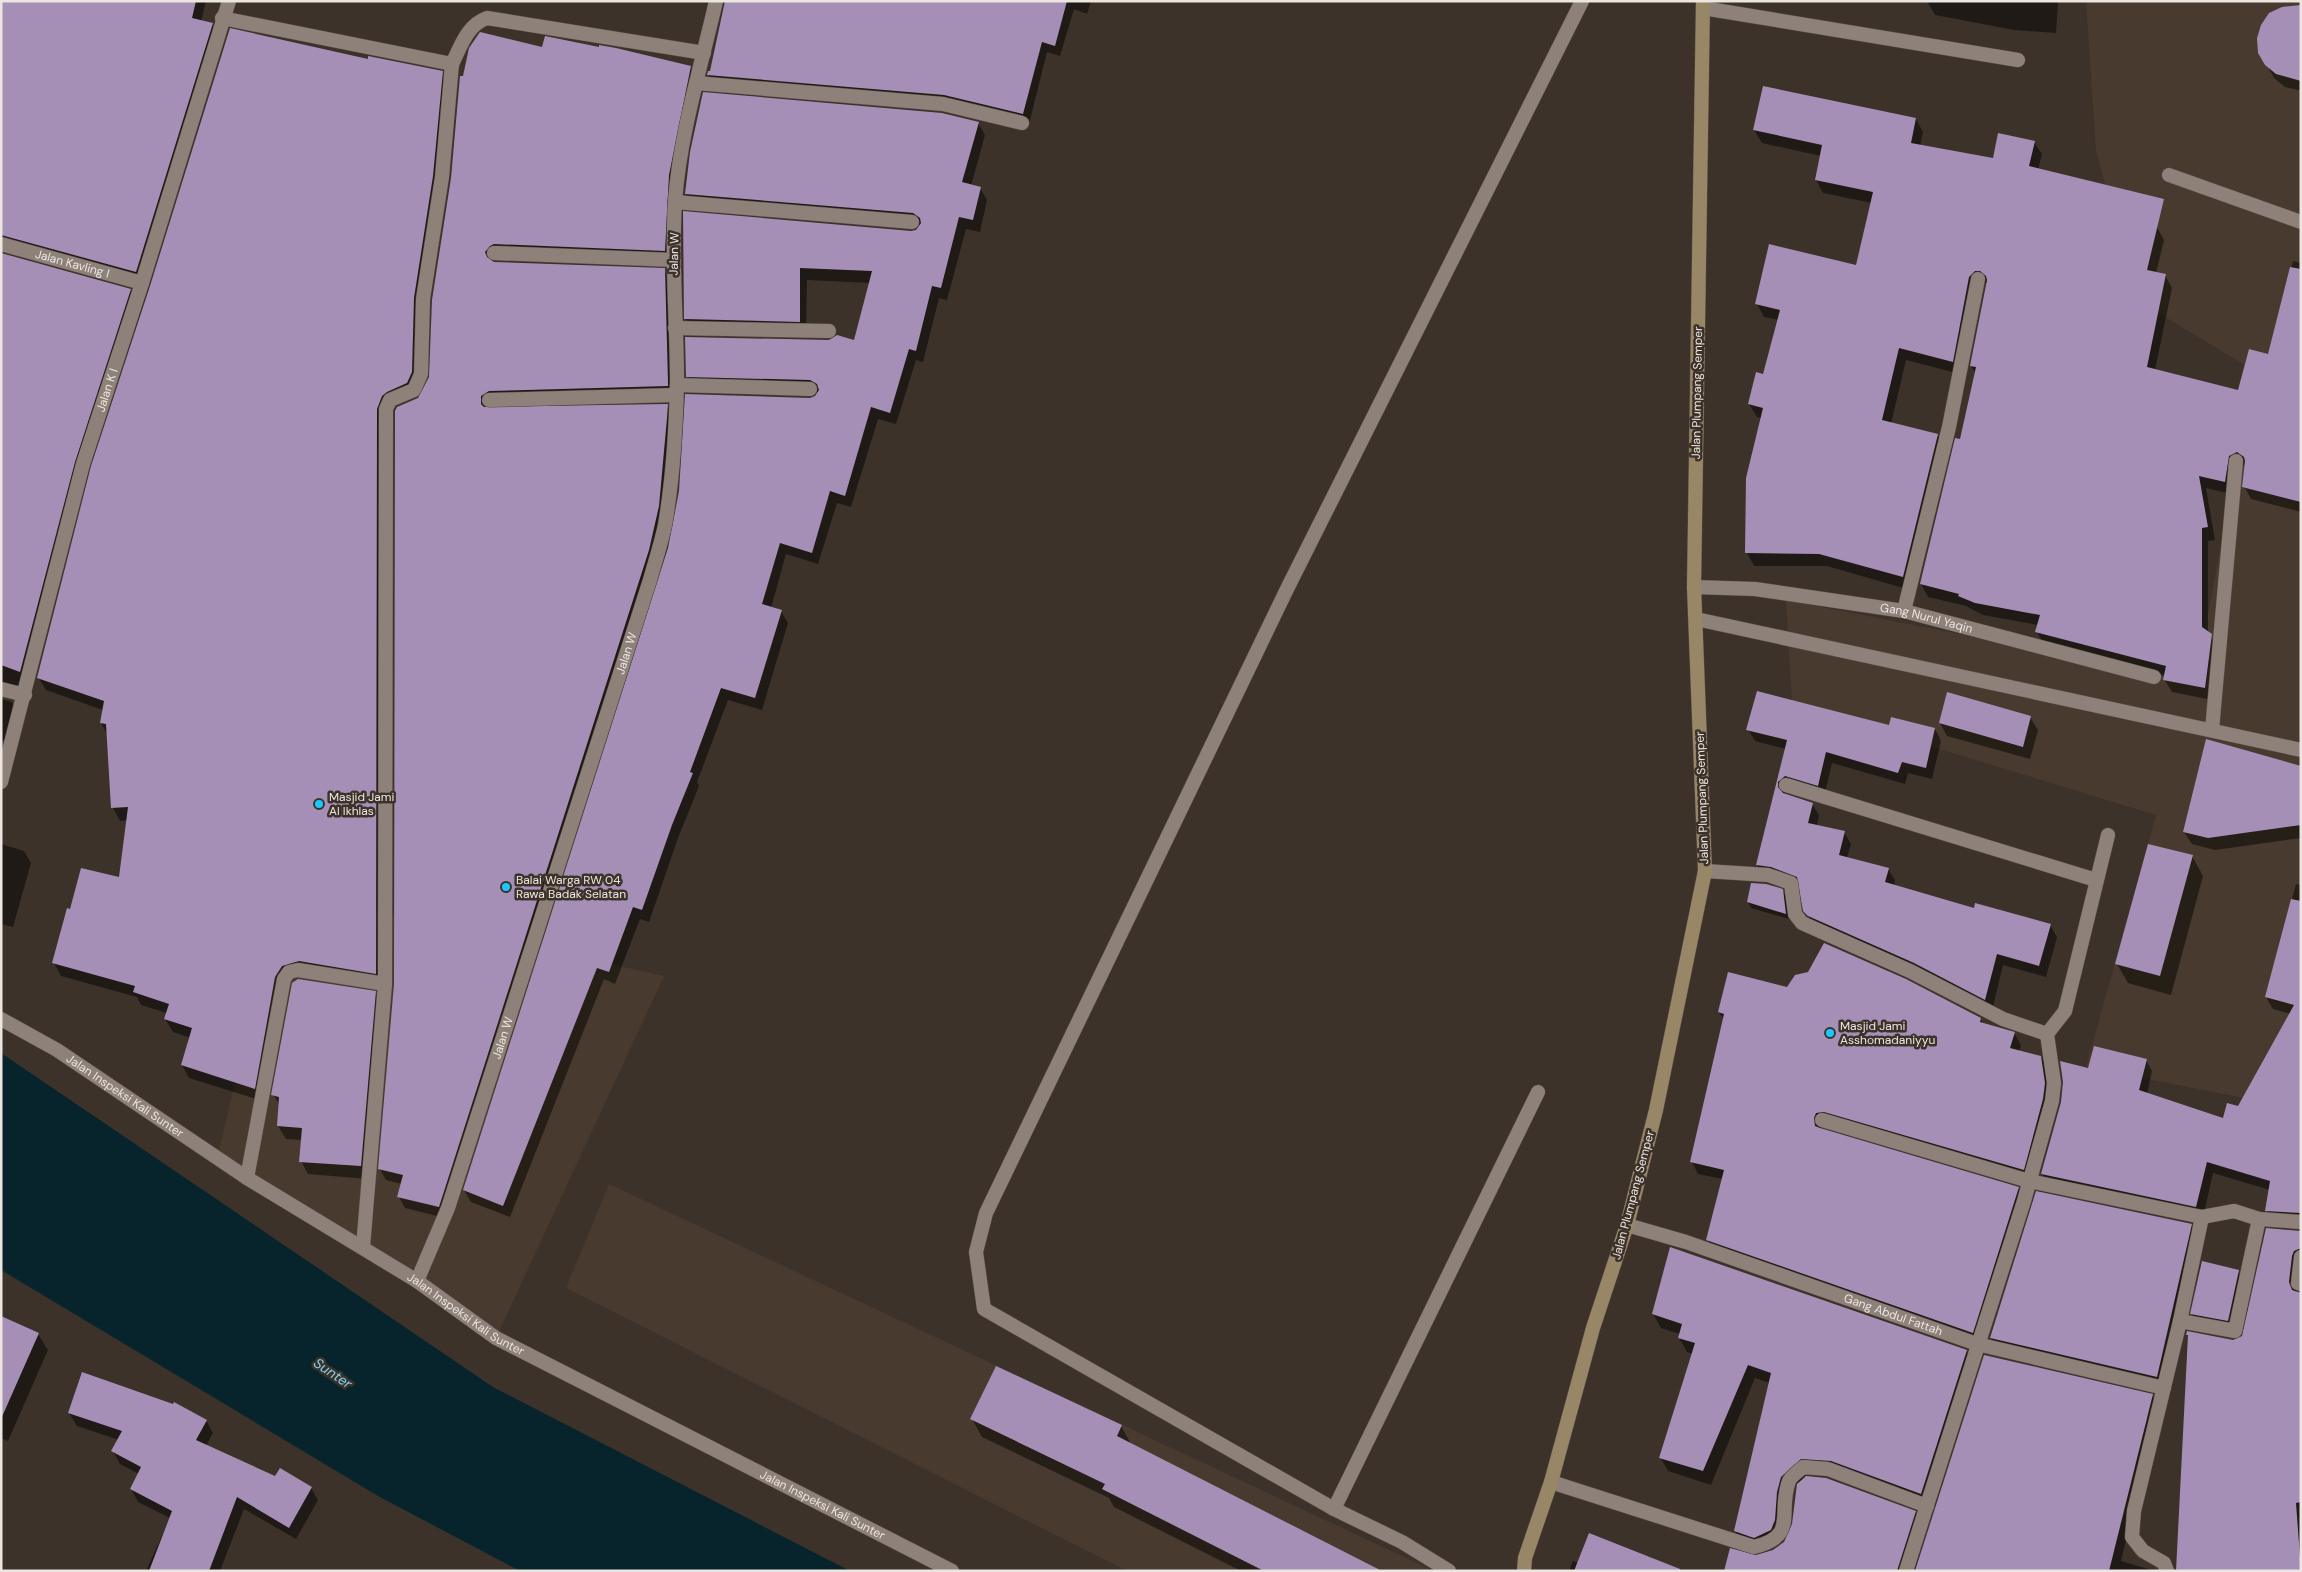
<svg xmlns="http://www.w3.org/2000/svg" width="2302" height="1572" font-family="'DM Sans',sans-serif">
	<rect width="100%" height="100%" fill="#3c322a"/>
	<!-- built -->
	<g fill="#483a2e">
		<polygon points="2086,1 2301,1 2301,1099 2296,1108 2086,1067 2156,815 1792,704 1786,600 2196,680 2253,370 2152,309 2128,267 2096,151"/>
		<polygon points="280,890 664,976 496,1338 217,1159"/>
		<polygon points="609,1184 1434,1571 1127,1571 566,1288"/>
	</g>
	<!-- water -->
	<polygon fill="#07242d" points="1,1053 493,1387 850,1571 520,1571 378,1496 1,1270"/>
	<!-- shadow -->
	<g fill="#0007">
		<polygon points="1,1 206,1 201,21 212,24 219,37 143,284 2,250 1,251"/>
		<polygon points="793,1 1091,1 1087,14 1074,9 1060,56 1047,52 1029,124 951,106 714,86 708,75"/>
		<polygon points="1927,1 2058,1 2056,33 2014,30 1935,15"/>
		<polygon points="2301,8 2301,90 2298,90 2285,87 2274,78 2260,52"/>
		<polygon points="543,49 690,67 697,79 671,262 493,259 492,263 664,270 671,281 674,397 495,402 487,407 487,409 667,405 673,416 662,535 445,1218 405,1208 399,1197 402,1184 386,1180 380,1169 395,984 418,399 431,375"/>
		<polygon points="369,61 442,73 449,86 419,386 389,409 383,986 307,974 290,979 262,1101 189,1078 182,1065 191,1038 173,1032 165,1019 167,1013 141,1005 137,997 61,976 54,963 71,910 120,879 128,820 120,821 113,808 108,735 101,723 103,710 46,690 38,677"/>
		<polygon points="1916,119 1923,132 1920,146 1994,160 2034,142 2042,154 2038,170 2157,227 2164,240 2156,273 2165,275 2172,288 2155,370 2239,391 2269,356 2293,261 2301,263 2301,512 2251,499 2244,486 2246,464 2235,469 2232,494 2206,488 2215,540 2208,541 2208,633 2218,648 2212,700 2172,692 2164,679 2165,676 2044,645 2037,632 2038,625 1983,615 1966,606 1928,597 1921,584 1961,441 1976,374 1971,366 1987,283 1982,283 1960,374 1906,360 1891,424 1937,435 1945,448 1910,590 1827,566 1754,566 1747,553 1747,478 1762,418 1757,417 1749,404 1764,375 1779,320 1764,317 1757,304 1857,266 1872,203 1823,193 1816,180 1821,156 1762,143 1754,130"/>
		<polygon points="978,123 985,135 971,186 980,188 987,200 980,232 966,229 947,300 939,298 923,362 916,360 896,424 878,419 851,507 837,503 818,564 786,554 771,608 781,611 788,623 762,710 728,700 697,782 699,786 678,838 649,922 640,919 615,984 604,979 510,1217 471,1202 464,1190 810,399 815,398 819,392 694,388 687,376 854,342 870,283 807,280 806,334 693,331 686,319 685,213 911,232 917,231 921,225 693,206 686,194"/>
		<polygon points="1,254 130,290 137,303 81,475 24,696 6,693 1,697"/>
		<polygon points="1,699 12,702 19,715 12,743 1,740"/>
		<polygon points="2030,717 2038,730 2030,759 1947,736 1940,723"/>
		<polygon points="1890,727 1935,729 1941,741 1932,779 1908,773 1905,784 1832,763 1824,797 1792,788 1783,795 1812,804 1819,815 1817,826 1844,832 1851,844 1847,858 1888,869 1895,880 1894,886 1974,910 2050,925 2057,937 2046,977 2003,965 1992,1011 1812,922 1805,910 1800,887 1778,878 1764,877 1757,865 1786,749 1755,741 1748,729"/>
		<polygon points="2301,769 2301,838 2215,850 2192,844 2184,832"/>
		<polygon points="1,844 24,851 31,863 13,927 1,924"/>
		<polygon points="2192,856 2203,876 2171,995 2128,983 2117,964"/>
		<polygon points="2296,884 2301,885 2301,1224 2273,1222 2267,1210 2270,1190 2213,1173 2203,1218 2049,1186 2042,1174 2062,1102 2089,1069 2146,1060 2152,1071 2147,1094 2223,1119 2238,1108 2291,1014 2273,1009 2266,997"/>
		<polygon points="1782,891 1786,897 1789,919 1751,908 1748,902"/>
		<polygon points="1787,988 1980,1018 1984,1025 2014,1033 2021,1045 2019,1052 2041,1057 2048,1069 2051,1096 2030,1182 1823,1125 1820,1130 2018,1188 2025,1200 1979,1344 1714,1252 1708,1240 1723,1179 1698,1174 1692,1162 1724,1020 1719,1012"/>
		<polygon points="375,992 382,1006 368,1179 308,1174 301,1161 302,1140 286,1139 278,1126 280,1106 273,1094"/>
		<polygon points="2191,1225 2198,1237 2164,1389 1998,1350 1991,1338"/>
		<polygon points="2301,1231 2301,1265 2298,1268 2296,1293 2301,1294 2301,1571 2187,1335 2234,1341 2242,1338"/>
		<polygon points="2238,1272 2242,1278 2231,1326 2195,1320 2192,1314"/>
		<polygon points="1653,1314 1966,1351 1975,1365 1929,1508 1840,1474 1809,1472 1804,1477 1826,1479 1915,1512 1922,1524 1907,1571 1726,1571 1771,1552 1782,1545 1790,1535 1794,1524 1799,1481 1789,1491 1783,1535 1778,1544 1762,1551 1743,1545 1735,1531 1770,1383 1755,1378 1711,1485 1668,1471 1660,1457 1693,1354 1687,1352 1679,1338 1680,1334 1661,1328"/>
		<polygon points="1,1322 38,1334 48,1350 8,1441 1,1438"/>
		<polygon points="2152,1396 2159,1407 2121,1561 2155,1571 1915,1571"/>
		<polygon points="69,1413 206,1420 213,1433 206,1446 276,1478 311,1488 318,1500 296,1539 244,1509 220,1571 146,1571 170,1518 138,1502 131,1489 139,1474 120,1464 113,1451 119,1440 77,1426"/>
		<polygon points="972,1419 1121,1426 1131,1444 1358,1571 1241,1571 1114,1507 1109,1498 982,1437"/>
		<polygon points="1573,1561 1578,1563 1665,1571 1569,1571"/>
	</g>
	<!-- building -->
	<g fill="#a68fb6">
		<polygon points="1,1 196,1 192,18 213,23 136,272 1,235"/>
		<polygon points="725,1 1067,1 1055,46 1042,42 1023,114 944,95 707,75 708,71 710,71"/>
		<polygon points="2301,5 2301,81 2276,74 2265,65 2258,53 2257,38 2261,25 2269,13 2282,7"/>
		<polygon points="230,28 368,59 368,56 443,71 433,176 414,298 412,372 407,383 387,392 382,396 377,409 376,974 299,961 282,966 275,977 255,1089 181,1065 192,1028 164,1019 169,1004 133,992 135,986 52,963 67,908 70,909 81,868 119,877 128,807 111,808 106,724 100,723 104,701 37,678 91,466 150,286"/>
		<polygon points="480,32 542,47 545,36 599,47 599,45 616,48 691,66 669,175 665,251 494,244 490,246 485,252 487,257 494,262 665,268 668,382 668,386 489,391 481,396 481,404 484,407 668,404 667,418 659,506 649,550 439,1207 397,1197 403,1175 378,1169 394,984 395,411 397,407 418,398 429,377 432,300 451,178 460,76 463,76 469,48"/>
		<polygon points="1763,86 1916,118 1911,143 1993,158 1998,133 2035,141 2029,166 2164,199 2147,270 2166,274 2147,367 2238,390 2249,349 2268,354 2290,267 2301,269 2301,502 2242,487 2245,461 2244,457 2237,452 2229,456 2225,482 2199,476 2208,527 2202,528 2202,627 2212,634 2205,688 2163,680 2166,666 2035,632 2040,615 1975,603 1958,596 1959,594 1920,584 1955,438 1960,439 1976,367 1970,366 1987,280 1986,276 1980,271 1975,271 1969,277 1953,362 1899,348 1882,420 1938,434 1903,577 1819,554 1745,553 1746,478 1763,408 1748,404 1756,372 1763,374 1780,310 1755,304 1769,244 1856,265 1873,192 1815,180 1822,145 1753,130"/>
		<polygon points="703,92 942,113 979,122 962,182 981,187 973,220 959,217 941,288 932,286 916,351 909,349 890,413 871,407 845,496 830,491 812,553 780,543 762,604 782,610 755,698 721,688 690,772 693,773 672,825 642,910 633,907 609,972 597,968 503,1206 463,1190 668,548 679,491 685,394 810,398 815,396 819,390 817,384 810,380 686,377 685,337 829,340 837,335 854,340 872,271 800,268 800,322 684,319 683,211 911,231 916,230 921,223 920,218 913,213 685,194 690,152"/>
		<polygon points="1,253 131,289 75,462 20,672 1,665"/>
		<polygon points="1757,691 1889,725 1891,717 1935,728 1926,768 1902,762 1898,773 1826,752 1818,786 1785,776 1778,782 1778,787 1783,793 1813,803 1808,823 1845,831 1839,855 1889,868 1885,882 1974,908 1975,903 2051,924 2039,966 1997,954 1985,1000 1914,963 1808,916 1803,911 1797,877 1771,867 1756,865 1787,740 1746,730"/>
		<polygon points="1947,692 2031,716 2023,747 1939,723"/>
		<polygon points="2206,739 2301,766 2301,825 2208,838 2183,832"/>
		<polygon points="2148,844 2193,855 2160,976 2115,964"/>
		<polygon points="1751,883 1766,884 1783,889 1786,914 1747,902"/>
		<polygon points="2291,899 2301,901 2301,1213 2265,1211 2270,1181 2207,1162 2196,1207 2041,1174 2061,1102 2063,1082 2060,1061 2088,1068 2094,1046 2147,1059 2139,1090 2223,1118 2227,1103 2238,1106 2294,1005 2265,997"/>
		<polygon points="1824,943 1906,979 1981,1018 1980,1022 2015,1032 2010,1048 2041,1056 2045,1083 2043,1099 2024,1170 1824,1112 1816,1113 1814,1118 1815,1126 1820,1128 2019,1187 1973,1333 1706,1240 1724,1170 1690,1162 1724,1014 1718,1012 1728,972 1787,987 1795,975 1808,972"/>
		<polygon points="298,979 376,991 361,1166 299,1162 302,1128 277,1126 279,1097 271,1095 292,983"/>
		<polygon points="2036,1191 2192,1224 2157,1377 1990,1338"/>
		<polygon points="2266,1228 2301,1231 2301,1248 2294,1251 2292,1256 2289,1282 2292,1290 2301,1293 2301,1502 2296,1503 2301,1571 2176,1571 2188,1335 2186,1335 2187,1331 2233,1340 2242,1336"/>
		<polygon points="1670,1247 1967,1350 1921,1494 1831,1461 1801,1459 1781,1477 1777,1492 1775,1520 1771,1530 1754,1538 1734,1531 1771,1373 1748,1365 1703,1471 1659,1458 1695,1343 1678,1338 1682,1324 1652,1314"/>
		<polygon points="2202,1261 2239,1270 2228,1321 2190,1314"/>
		<polygon points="1,1316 39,1333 1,1419"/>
		<polygon points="1984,1355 2153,1394 2109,1571 1915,1571"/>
		<polygon points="996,1366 1122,1425 1117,1436 1382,1571 1264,1571 1102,1489 1105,1484 970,1419"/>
		<polygon points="82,1372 173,1404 174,1402 207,1420 196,1440 275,1476 280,1468 312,1487 289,1528 237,1497 209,1571 149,1571 172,1511 130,1489 141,1467 111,1451 122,1431 68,1413"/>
		<polygon points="1806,1476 1826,1478 1916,1511 1897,1571 1724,1571 1730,1548 1756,1555 1773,1550 1784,1542 1792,1524 1797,1484"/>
		<polygon points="1589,1533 1680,1569 1680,1571 1574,1571"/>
	</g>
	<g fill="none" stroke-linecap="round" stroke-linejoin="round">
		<!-- service casing -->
		<g stroke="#574e48" stroke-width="15">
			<g id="service">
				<polyline points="1703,8 2018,60"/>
				<polyline points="2169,175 2301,222"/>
				<path id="s1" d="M 1694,587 L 1755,589 L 1904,611 L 2154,677"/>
				<polyline points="1904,611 1949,427 1978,279"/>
				<polyline points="1696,619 2301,750"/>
				<polyline points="2212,730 2236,461"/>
				<polyline points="1786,785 2096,880"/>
				<polyline points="1705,871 1768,875 1791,883 1795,914 1802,923 1910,971 2003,1019 2047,1034 2065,1011 2108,835"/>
				<polyline points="1334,1509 1538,1092"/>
				<polyline points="1449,1571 1402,1542 1334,1509 984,1309 976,1252 986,1213 1287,589 1582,1"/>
			</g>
		</g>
		<!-- minor casing -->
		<g stroke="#574e48" stroke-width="15">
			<g id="minor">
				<polyline points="222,18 452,64 442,177 423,299 421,374 414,390 390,400 386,409 385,984 363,1247"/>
				<path d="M 452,64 C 461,46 467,25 487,18 L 704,53"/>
				<polyline points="696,83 943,104 1022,123"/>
				<polyline points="675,202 912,222"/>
				<path id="s2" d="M 1,244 L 142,283"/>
				<polyline points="494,253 674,260"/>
				<polyline points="675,328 829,331"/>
				<polyline points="677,385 810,389"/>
				<polyline points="489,400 676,395"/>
				<polyline points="1,689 25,695"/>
				<path id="s3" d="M 1,782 L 83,464 L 142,283 L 229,1"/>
				<polyline points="1822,1120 2029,1181 2202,1217 2234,1211 2259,1219 2301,1222"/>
				<polyline points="247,1178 284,979 289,972 298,970 385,984"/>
				<path id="s4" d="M 1627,1225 L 1686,1242 L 1977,1344 L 2164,1388"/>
				<polyline points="2301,1257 2298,1283 2301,1284"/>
				<path id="s5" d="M 417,1281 L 448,1208 L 650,580 C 655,562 661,544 665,525 C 673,478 676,430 677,382 C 677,322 671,261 675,201 C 680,134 701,67 716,1"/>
				<polyline points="2180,1321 2235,1331 2259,1219"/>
				<path d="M 1551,1482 L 1754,1547 C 1799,1536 1777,1513 1789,1481 C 1791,1476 1799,1471 1803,1467 L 1828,1469 L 1927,1506"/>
				<polyline points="1906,1571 2024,1201 2052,1101 2054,1083 2047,1034"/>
				<polyline points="2167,1571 2164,1563 2143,1551 2132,1537 2134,1511 2180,1321 2202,1217"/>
			</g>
		</g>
		<!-- tertiary casing -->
		<g stroke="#574e48" stroke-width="15">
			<g id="tertiary">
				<path id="s6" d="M 1,1019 L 57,1050 L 247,1178 L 417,1281 L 496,1338 L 952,1571"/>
			</g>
		</g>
		<!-- secondary casing -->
		<g stroke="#574e48" stroke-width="15">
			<polyline id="secondary" points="1524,1571 1525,1558 1551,1482 1593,1328 1627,1225 1656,1110 1705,871 1694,587 1703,1"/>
		</g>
		<!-- service -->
		<use href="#service" stroke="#8d8179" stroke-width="14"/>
		<!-- minor -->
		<use href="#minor" stroke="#8d8179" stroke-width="14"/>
		<!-- tertiary -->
		<use href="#tertiary" stroke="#8d8179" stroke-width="14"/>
		<!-- secondary -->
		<use href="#secondary" stroke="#988766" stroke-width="14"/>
	</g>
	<!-- markers -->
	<g fill="#18cafc" stroke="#3c322a" stroke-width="2">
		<circle cx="319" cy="804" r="5"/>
		<circle cx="506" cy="887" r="5"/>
		<circle cx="1830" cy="1033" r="5"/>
	</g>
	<g text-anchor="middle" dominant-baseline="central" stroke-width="5" stroke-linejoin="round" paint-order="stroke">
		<!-- street labels -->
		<g font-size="12" fill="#ece5e0" stroke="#3c322a">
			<text transform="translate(674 254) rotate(-89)">Jalan W</text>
			<text stroke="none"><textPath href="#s2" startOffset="74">Jalan Kavling I</textPath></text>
			<text stroke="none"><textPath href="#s3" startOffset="406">Jalan K I</textPath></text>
			<text transform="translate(1697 393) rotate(-89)">Jalan Plumpang Semper</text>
			<text stroke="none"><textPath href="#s1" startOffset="235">Gang Nurul Yaqin</textPath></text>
			<text stroke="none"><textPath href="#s5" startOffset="662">Jalan W</textPath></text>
			<text transform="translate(1702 798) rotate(-92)">Jalan Plumpang Semper</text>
			<text stroke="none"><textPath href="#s5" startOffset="258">Jalan W</textPath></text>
			<text stroke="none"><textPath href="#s6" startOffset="146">Jalan Inspeksi Kali Sunter</textPath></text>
			<text transform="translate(1633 1195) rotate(-75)">Jalan Plumpang Semper</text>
			<text stroke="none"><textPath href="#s6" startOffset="551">Jalan Inspeksi Kali Sunter</textPath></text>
			<text stroke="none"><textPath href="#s4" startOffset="281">Gang Abdul Fattah</textPath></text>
			<text stroke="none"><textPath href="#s6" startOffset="956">Jalan Inspeksi Kali Sunter</textPath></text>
		</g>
		<!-- poi labels -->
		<g font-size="12" fill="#ece5e0" stroke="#3c322a" text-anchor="start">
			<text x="329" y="797">Masjid Jami<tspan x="329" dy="14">Al Ikhlas</tspan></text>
			<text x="516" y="880">Balai Warga RW 04<tspan x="516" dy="14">Rawa Badak Selatan</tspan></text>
			<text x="1840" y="1026">Masjid Jami<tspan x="1840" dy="14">Asshomadaniyyu</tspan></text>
		</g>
		<!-- water labels -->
		<g font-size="14" font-style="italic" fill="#7cd2f0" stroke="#3c322a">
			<text transform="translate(333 1373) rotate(34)">Sunter</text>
		</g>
	</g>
	<!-- border -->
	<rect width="2302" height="1572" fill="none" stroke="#ece5e0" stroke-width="5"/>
</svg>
